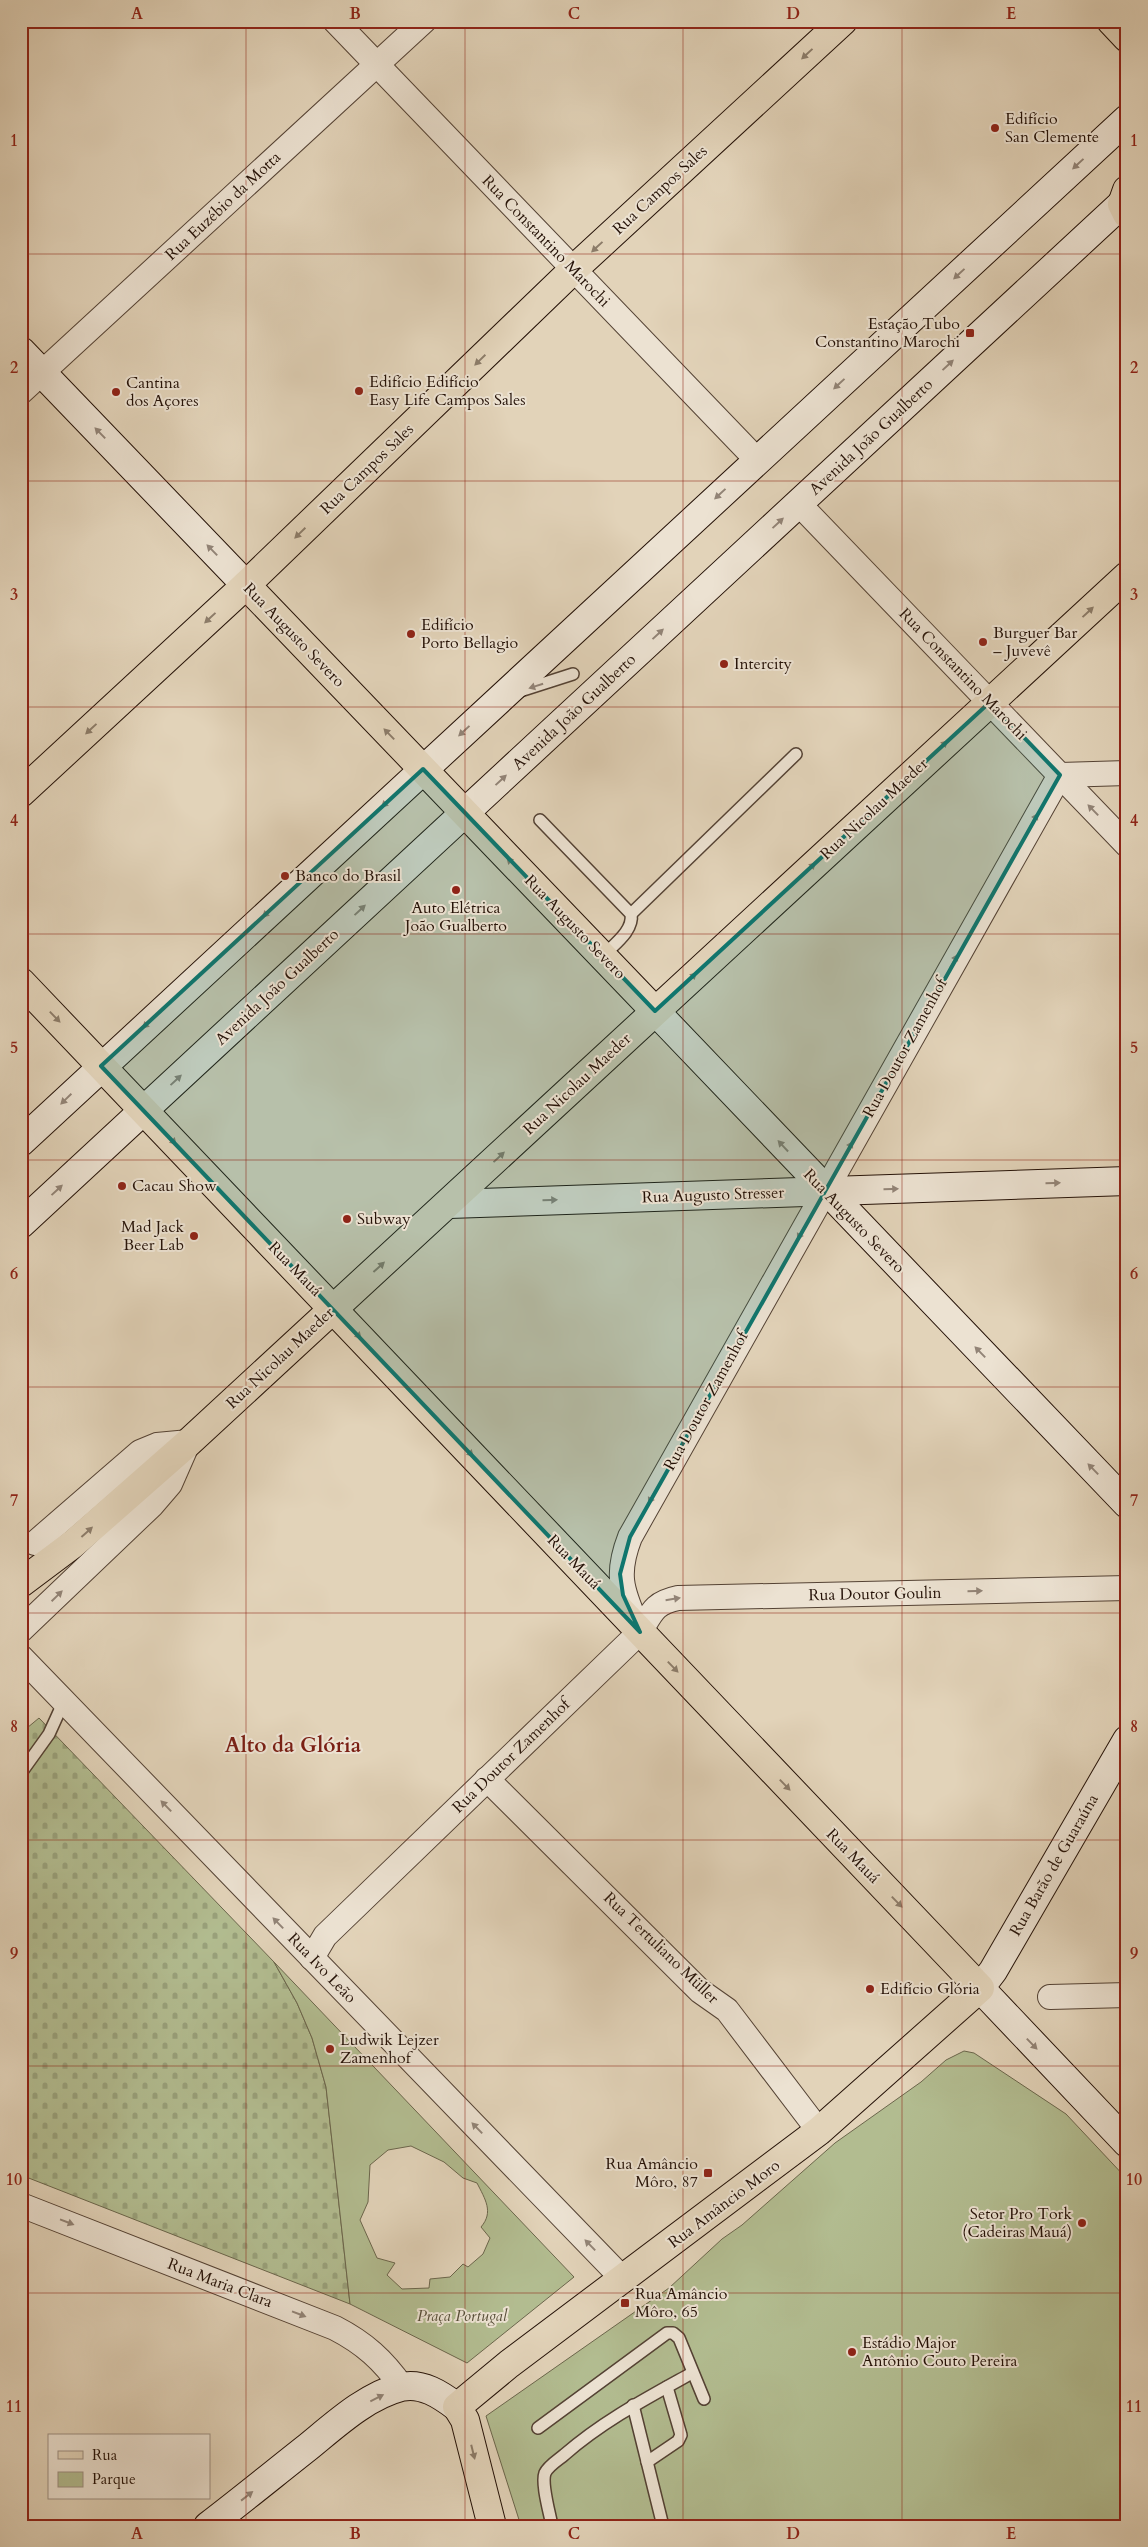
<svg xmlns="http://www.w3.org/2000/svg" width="1148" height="2547" font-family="Cardo,serif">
	<defs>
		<pattern id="cemetery-stones" width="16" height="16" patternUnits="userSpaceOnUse" patternTransform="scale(1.25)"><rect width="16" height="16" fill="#b2bc90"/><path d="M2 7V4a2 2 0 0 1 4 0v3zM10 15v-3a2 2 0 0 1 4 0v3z" fill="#99a17b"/></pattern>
	</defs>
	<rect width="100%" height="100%" fill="#e2d3b9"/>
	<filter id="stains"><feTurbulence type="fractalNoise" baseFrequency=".004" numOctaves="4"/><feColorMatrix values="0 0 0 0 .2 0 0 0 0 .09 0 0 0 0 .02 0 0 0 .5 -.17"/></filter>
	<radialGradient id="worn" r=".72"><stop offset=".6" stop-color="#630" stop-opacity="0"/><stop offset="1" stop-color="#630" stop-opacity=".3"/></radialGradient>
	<!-- cemetery -->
	<polygon fill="url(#cemetery-stones)" stroke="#6b664c" points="39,1718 274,1962 297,2003 312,2038 326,2087 350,2304 21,2175 21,1733"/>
	<!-- park -->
	<g fill="#b2bc90" stroke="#6b664c" fill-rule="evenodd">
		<path d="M 274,1962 L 574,2277 L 467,2363 L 350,2304 L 326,2087 L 312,2038 L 297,2003 ZM 411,2146 L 444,2162 L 463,2178 L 477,2183 C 485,2199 494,2212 481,2227 L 490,2238 L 483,2254 L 468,2267 L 463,2264 L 450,2277 L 430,2279 L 429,2288 L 402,2289 L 387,2275 L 395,2263 L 377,2258 L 360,2220 L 368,2202 L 370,2165 L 388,2150 Z"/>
		<polygon points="964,2051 974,2053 1066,2114 1127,2179 1127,2526 521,2526 486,2416 669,2288 722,2239 742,2225 835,2143 921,2082 946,2060"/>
	</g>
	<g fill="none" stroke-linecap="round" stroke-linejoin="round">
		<!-- lane casing -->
		<g stroke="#544234" stroke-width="14">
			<g id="lane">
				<polyline points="520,691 573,674"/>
				<path d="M 540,820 L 631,914 C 634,931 613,945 603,956"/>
				<polyline points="631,914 796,754"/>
				<polyline points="21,1773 49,1734 64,1701"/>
				<polyline points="633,2405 663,2526"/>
				<polyline points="538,2428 667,2333 673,2333 679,2338 704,2399"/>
				<polyline points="647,2462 678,2441 681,2435 667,2387"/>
				<path d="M 552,2526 C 550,2514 541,2484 545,2473 C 548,2466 558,2460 564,2455 C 603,2421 647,2398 692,2373"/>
			</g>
		</g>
		<!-- street casing -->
		<g stroke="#544234" stroke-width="26">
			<g id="street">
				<polyline points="335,21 757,460"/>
				<polyline points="21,392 424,21"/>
				<polyline points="799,504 1127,845"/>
				<polyline points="1060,775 1127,773"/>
				<polyline points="35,1543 140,1452 157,1445 189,1442"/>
				<path d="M 636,1623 C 621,1589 616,1573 630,1537 L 1060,775"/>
				<polyline points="21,1630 152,1505 170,1484 188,1443"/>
				<polyline points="21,1657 624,2280"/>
				<polyline points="487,1779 700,1991 727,2010 819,2131"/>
				<path d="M 312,1958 L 325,1936 L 640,1632 C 652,1612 654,1603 678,1598 L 1127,1588"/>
				<polyline points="1050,1997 1127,1995"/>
				<path d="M 21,2205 L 335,2328 C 364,2343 383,2360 402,2387"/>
			</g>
		</g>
		<!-- secondary casing -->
		<g stroke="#241107" stroke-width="30">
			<g id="secondary">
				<polyline points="21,351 246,585"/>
				<polyline points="655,1011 1127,1504"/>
				<polyline points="21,1142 1127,119"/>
				<polyline points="449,1204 1127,1181"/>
				<polyline points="21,1224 1127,199"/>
				<polyline points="1127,1740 993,1971 980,1988 1127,2143"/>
				<path d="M 208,2526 C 242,2500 275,2473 308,2447 C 335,2425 366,2396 401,2387 C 422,2382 441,2395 457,2407"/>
			</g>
		</g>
		<!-- primary casing -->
		<g stroke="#241107" stroke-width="30">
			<g id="primary">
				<polyline points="1111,21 1127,38"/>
				<polyline points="1127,190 1122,204 1127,214"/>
				<polyline points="246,585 655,1011"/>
				<polyline points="21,793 246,585 574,269 843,21"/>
				<polyline points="21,982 980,1988 819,2131 509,2364 457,2407 465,2420 492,2526"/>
				<polyline points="21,1583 73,1544 189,1442 1127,576"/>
			</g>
		</g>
		<!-- lane -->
		<use href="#lane" stroke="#ece2d2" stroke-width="11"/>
		<!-- street -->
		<use href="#street" stroke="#ece2d2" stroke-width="24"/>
		<!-- secondary -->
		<use href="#secondary" stroke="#ece2d2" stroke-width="28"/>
		<!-- primary -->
		<use href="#primary" stroke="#e2d3b9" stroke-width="28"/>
	</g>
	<!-- one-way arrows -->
	<defs><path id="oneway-solid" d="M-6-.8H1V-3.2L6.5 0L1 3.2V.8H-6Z" transform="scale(1.25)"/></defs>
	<g fill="#8c7c69">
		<use href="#oneway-solid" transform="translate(807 54) rotate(137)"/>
		<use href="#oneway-solid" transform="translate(597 247) rotate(137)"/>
		<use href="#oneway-solid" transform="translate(480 360) rotate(136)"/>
		<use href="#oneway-solid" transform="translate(300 533) rotate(136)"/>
		<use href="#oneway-solid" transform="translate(1088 612) rotate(-43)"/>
		<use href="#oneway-solid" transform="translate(210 618) rotate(137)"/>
		<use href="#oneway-solid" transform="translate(91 729) rotate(137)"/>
		<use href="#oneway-solid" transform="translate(389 734) rotate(-134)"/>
		<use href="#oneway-solid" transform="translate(942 746) rotate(-43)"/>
		<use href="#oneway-solid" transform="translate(512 863) rotate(-134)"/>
		<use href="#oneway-solid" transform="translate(810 868) rotate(-43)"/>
		<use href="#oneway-solid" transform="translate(691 978) rotate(-43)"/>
		<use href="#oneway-solid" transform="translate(55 1017) rotate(46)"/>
		<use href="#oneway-solid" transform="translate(171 1139) rotate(46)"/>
		<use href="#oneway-solid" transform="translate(499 1157) rotate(-43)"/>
		<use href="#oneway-solid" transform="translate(379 1267) rotate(-42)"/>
		<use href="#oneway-solid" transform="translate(356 1333) rotate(46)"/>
		<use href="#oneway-solid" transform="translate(468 1451) rotate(46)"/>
		<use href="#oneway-solid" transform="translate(87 1532) rotate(-42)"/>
		<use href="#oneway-solid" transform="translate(673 1667) rotate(46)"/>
		<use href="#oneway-solid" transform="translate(785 1785) rotate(46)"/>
		<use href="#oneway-solid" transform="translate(897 1902) rotate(46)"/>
		<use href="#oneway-solid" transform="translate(473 2452) rotate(76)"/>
	</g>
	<g fill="#928477">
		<use href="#oneway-solid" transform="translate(1078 164) rotate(137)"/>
		<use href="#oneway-solid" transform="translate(959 274) rotate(137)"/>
		<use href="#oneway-solid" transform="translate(948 365) rotate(-43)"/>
		<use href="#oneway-solid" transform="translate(839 384) rotate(137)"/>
		<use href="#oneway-solid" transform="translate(100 433) rotate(-134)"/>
		<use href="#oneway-solid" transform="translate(720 494) rotate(137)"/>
		<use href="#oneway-solid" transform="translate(778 523) rotate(-43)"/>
		<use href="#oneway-solid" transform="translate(212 550) rotate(-134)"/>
		<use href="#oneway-solid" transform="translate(658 634) rotate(-43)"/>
		<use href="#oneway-solid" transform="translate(536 686) rotate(162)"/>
		<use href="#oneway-solid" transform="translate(464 731) rotate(137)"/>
		<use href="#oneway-solid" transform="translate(501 780) rotate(-43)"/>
		<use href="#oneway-solid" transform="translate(387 802) rotate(137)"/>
		<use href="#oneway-solid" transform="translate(1093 810) rotate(-134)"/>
		<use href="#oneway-solid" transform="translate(1034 820) rotate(-61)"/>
		<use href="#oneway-solid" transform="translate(360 910) rotate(-43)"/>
		<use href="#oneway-solid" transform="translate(268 912) rotate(137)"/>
		<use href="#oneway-solid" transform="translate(954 961) rotate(-61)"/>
		<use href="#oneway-solid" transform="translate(148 1023) rotate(137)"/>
		<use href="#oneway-solid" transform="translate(176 1080) rotate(-43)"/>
		<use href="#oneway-solid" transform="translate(66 1099) rotate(136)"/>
		<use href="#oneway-solid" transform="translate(783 1146) rotate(-133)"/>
		<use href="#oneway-solid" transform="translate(849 1148) rotate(-61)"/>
		<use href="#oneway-solid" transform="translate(1053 1183) rotate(-2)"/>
		<use href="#oneway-solid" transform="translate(891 1189) rotate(-2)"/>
		<use href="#oneway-solid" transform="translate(57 1190) rotate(-43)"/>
		<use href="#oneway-solid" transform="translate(550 1200) rotate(-2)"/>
		<use href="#oneway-solid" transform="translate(801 1233) rotate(119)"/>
		<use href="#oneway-solid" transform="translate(980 1352) rotate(-134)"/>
		<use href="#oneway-solid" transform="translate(1093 1469) rotate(-134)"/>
		<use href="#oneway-solid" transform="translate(652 1497) rotate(119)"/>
		<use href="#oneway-solid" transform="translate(975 1591) rotate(-1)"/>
		<use href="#oneway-solid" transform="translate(57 1596) rotate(-44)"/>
		<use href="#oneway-solid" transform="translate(673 1599) rotate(-9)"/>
		<use href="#oneway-solid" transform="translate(166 1806) rotate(-134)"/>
		<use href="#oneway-solid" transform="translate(278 1923) rotate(-134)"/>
		<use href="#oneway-solid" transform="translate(1032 2044) rotate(46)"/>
		<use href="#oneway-solid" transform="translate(477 2128) rotate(-134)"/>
		<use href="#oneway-solid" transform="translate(67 2222) rotate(21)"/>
		<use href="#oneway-solid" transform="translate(590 2245) rotate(-134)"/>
		<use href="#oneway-solid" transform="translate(299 2314) rotate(21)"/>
		<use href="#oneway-solid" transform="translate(377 2398) rotate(-27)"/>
		<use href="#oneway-solid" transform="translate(247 2496) rotate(-38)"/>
	</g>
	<!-- marked area -->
	<path fill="#0f766e" fill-opacity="0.2" stroke="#0f766e" stroke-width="4" stroke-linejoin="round" d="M 990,702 L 1060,775 L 630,1537 L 620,1574 L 623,1595 L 640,1632 L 101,1066 L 423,769 L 655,1011 Z"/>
	<!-- grid -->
	<path fill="none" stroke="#8f2418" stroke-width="1" stroke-opacity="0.55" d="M 246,21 L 246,2526M 465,21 L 465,2526M 683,21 L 683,2526M 902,21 L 902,2526M 21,254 L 1127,254M 21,481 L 1127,481M 21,707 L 1127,707M 21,934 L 1127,934M 21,1160 L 1127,1160M 21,1387 L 1127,1387M 21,1613 L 1127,1613M 21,1840 L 1127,1840M 21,2066 L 1127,2066M 21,2293 L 1127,2293"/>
	<!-- markers -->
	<g fill="#8f2418" stroke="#ece2d2" stroke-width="2">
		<circle cx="995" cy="128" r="5"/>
		<rect x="965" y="328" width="10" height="10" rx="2.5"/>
		<circle cx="359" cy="391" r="5"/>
		<circle cx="116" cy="392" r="5"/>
		<circle cx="411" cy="634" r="5"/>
		<circle cx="983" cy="642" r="5"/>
		<circle cx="724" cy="664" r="5"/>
		<circle cx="285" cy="876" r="5"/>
		<circle cx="456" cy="890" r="5"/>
		<circle cx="122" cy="1186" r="5"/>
		<circle cx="347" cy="1219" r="5"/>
		<circle cx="194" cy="1236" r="5"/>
		<circle cx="870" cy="1989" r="5"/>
		<circle cx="330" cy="2049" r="5"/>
		<rect x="703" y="2168" width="10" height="10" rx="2.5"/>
		<circle cx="1082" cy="2223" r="5"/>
		<rect x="620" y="2298" width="10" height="10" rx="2.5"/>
		<circle cx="852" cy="2352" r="5"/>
	</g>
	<g text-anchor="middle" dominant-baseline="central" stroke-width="4" stroke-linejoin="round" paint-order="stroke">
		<!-- poi labels -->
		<g font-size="16" fill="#241107" stroke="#ece2d2" text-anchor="start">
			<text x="1005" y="119">Edifício<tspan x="1005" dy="18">San Clemente</tspan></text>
			<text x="960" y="324" text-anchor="end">Estação Tubo<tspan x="960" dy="18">Constantino Marochi</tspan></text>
			<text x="369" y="382">Edifício Edifício<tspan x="369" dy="18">Easy Life Campos Sales</tspan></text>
			<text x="126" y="383">Cantina<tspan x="126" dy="18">dos Açores</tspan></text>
			<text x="421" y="625">Edifício<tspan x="421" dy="18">Porto Bellagio</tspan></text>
			<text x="993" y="633">Burguer Bar<tspan x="993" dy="18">– Juvevê</tspan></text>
			<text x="734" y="664">Intercity</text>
			<text x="295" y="876">Banco do Brasil</text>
			<text x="456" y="908" text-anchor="middle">Auto Elétrica<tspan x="456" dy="18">João Gualberto</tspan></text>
			<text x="132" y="1186">Cacau Show</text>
			<text x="357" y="1219">Subway</text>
			<text x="184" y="1227" text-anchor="end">Mad Jack<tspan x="184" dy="18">Beer Lab</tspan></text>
			<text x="880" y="1989">Edifício Glória</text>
			<text x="340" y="2040">Ludwik Lejzer<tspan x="340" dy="18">Zamenhof</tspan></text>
			<text x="698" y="2164" text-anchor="end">Rua Amâncio<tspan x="698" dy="18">Môro, 87</tspan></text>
			<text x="1072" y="2214" text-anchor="end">Setor Pro Tork<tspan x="1072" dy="18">(Cadeiras Mauá)</tspan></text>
			<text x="635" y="2294">Rua Amâncio<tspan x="635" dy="18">Môro, 65</tspan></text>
			<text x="862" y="2343">Estádio Major<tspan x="862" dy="18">Antônio Couto Pereira</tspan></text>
		</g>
		<!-- street labels -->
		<g font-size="16" fill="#241107" stroke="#ece2d2">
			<text transform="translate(660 190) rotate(-43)">Rua Campos Sales</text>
			<text transform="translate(223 206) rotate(-43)">Rua Euzébio da Motta</text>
			<text transform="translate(546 241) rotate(46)">Rua Constantino Marochi</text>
			<text transform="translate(871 437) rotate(-43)">Avenida João Gualberto</text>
			<text transform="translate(367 469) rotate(-44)">Rua Campos Sales</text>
			<text transform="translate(294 635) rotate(46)">Rua Augusto Severo</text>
			<text transform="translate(963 674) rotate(46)">Rua Constantino Marochi</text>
			<text transform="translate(574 712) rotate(-43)">Avenida João Gualberto</text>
			<text transform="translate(874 809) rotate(-43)">Rua Nicolau Maeder</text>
			<text transform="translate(575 927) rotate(46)">Rua Augusto Severo</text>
			<text transform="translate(277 987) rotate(-43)">Avenida João Gualberto</text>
			<text transform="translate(905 1048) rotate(-61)">Rua Doutor Zamenhof</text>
			<text transform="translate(577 1084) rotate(-43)">Rua Nicolau Maeder</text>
			<text transform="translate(713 1195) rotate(-2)">Rua Augusto Stresser</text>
			<text transform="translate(854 1221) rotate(46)">Rua Augusto Severo</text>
			<text transform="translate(295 1269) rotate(46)">Rua Mauá</text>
			<text transform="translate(280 1358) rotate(-43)">Rua Nicolau Maeder</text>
			<text transform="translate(706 1401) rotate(-61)">Rua Doutor Zamenhof</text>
			<text transform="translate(574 1562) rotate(46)">Rua Mauá</text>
			<text transform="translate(875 1594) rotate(-1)">Rua Doutor Goulin</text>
			<text transform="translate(511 1756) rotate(-44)">Rua Doutor Zamenhof</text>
			<text transform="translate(853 1856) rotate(46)">Rua Mauá</text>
			<text transform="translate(1054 1865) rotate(-60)">Rua Barão de Guaraúna</text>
			<text transform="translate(661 1948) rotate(44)">Rua Tertuliano Müller</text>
			<text transform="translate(322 1968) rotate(46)">Rua Ivo Leão</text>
			<text transform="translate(724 2204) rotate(-37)">Rua Amâncio Moro</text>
			<text transform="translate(220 2283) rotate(21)">Rua Maria Clara</text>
		</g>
		<!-- park labels -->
		<g font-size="16" font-style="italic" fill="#564d37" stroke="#ece2d2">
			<text x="462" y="2316">Praça Portugal</text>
		</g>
		<!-- district labels -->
		<g font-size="21" font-weight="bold" fill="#7a1f14" stroke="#ece2d2">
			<text x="293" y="1745">Alto da Glória</text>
		</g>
	</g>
	<!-- margin -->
	<rect width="1148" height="2547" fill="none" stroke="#e2d3b9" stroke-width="55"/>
	<!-- legend -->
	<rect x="48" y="2434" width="162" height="65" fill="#ece2d2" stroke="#9c8e81"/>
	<rect x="58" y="2451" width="25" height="8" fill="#e2d3b9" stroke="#9c8e81"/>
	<text x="92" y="2460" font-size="15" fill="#241107">Rua</text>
	<rect x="58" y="2472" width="25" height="15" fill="#b2bc90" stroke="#9c8e81"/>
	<text x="92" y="2484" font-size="15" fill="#241107">Parque</text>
	<rect x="28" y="28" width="1092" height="2492" fill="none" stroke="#8f2418" stroke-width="2"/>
	<g font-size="16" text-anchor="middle" font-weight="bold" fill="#8f2418">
		<text x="137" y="19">A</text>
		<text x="355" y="19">B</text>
		<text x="574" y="19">C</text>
		<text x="793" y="19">D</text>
		<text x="1011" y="19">E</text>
		<text x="14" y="146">1</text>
		<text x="1134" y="146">1</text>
		<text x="14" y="373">2</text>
		<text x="1134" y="373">2</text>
		<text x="14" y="600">3</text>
		<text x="1134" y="600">3</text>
		<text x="14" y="826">4</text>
		<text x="1134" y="826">4</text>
		<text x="14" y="1053">5</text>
		<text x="1134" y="1053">5</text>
		<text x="14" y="1279">6</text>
		<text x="1134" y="1279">6</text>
		<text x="14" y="1506">7</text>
		<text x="1134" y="1506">7</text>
		<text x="14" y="1732">8</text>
		<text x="1134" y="1732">8</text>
		<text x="14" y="1959">9</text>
		<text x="1134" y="1959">9</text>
		<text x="14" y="2185">10</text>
		<text x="1134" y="2185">10</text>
		<text x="14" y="2412">11</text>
		<text x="1134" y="2412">11</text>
		<text x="137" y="2539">A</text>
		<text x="355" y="2539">B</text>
		<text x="574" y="2539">C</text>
		<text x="793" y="2539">D</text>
		<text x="1011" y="2539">E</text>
	</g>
	<rect width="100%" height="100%" filter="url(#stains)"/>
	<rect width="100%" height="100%" fill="url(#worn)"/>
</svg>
